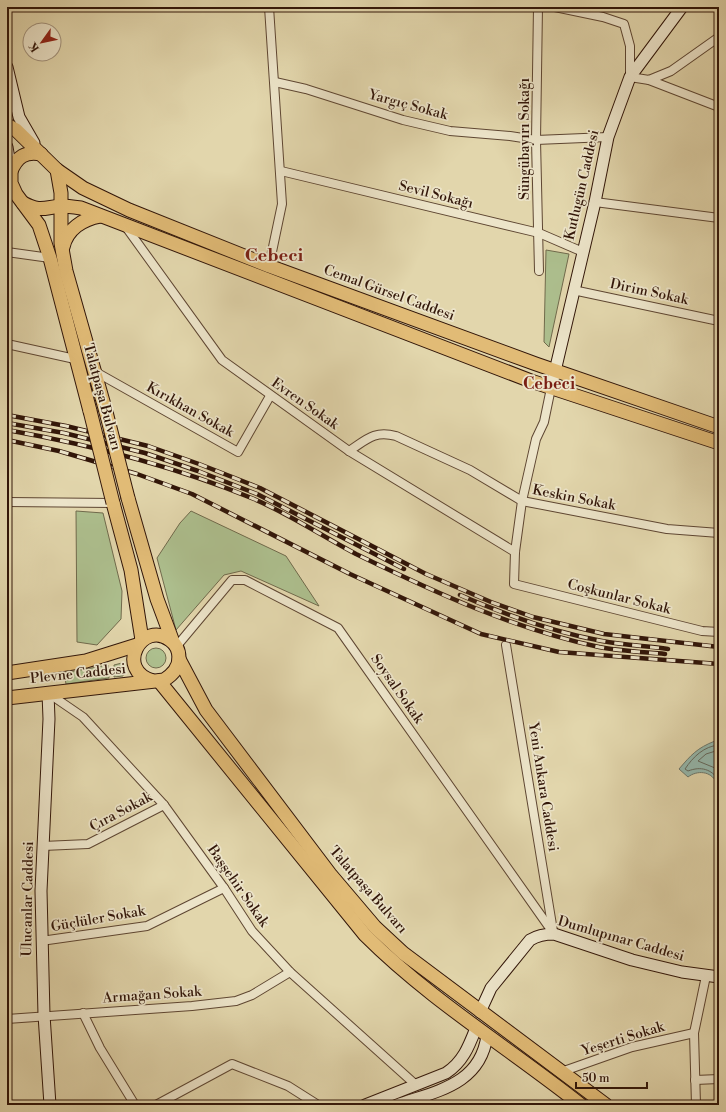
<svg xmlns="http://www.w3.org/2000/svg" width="726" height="1112" font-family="'Libre Bodoni',serif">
	<rect width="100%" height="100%" fill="#e2d6ac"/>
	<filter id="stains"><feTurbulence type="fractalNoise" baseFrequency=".005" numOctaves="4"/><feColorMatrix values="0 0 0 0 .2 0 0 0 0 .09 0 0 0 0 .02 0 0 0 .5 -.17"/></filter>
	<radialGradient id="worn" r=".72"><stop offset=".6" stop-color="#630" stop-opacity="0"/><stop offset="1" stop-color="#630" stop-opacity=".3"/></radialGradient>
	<!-- green -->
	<g fill="#adbf8e" stroke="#706a4c">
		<polygon points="546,250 569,254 549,347 544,342"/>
		<polygon points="76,511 103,513 122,591 121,619 97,645 77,642"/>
		<polygon points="191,511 286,556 319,606 241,571 224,575 176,630 157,558 180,523"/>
		<circle cx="156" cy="658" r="10"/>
		<polygon points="122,663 123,676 114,677 114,665"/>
		<polygon points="108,665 109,678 66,684 64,673"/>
	</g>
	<!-- water -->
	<path fill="#95b9ae" stroke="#6d786c" d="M 715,741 L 719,741 L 719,802 C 717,796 718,788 716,782 C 711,771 697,770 688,777 L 679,769 C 691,755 697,748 715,741 Z"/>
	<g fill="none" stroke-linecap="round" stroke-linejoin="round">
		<!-- shore -->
		<g stroke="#64685c" stroke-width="1">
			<path d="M 719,745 C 704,746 693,757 685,769 L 688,771 C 701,766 711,769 719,780"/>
			<polyline points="719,750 706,754 698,761 715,768 719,772"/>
		</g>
		<!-- street casing -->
		<g stroke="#5e4632" stroke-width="10">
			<g id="street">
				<polyline points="538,7 536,140 539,271"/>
				<polyline points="555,7 603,17 624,24 630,46 630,77 649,80 671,71 719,37"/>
				<polyline points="649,80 719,107"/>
				<polyline points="275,82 306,89 403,120 450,131 510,136 536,140 608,137"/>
				<polyline points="281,171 539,233 583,252"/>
				<polyline points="595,202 719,218"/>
				<polyline points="126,227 222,360 349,451 515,552"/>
				<polyline points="7,252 50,258"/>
				<polyline points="269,266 282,204 269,7"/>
				<polyline points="573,290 719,321"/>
				<polyline points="7,344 75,359"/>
				<polyline points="94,371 238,452 270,396"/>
				<polyline points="551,388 544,422 536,439 522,501 515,552 514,584 702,631 719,632"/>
				<path d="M 349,451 C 366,440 374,430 396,436 L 470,470 L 522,501 L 667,529 L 719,533"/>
				<polyline points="7,502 113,503"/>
				<polyline points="506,645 553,931"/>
				<polyline points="176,647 232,580 245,580 338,628 554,934"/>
				<polyline points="48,693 83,717 164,805 224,888 252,931 290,972 416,1085"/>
				<polyline points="43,846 88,844 164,805"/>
				<polyline points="41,941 147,926 224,888"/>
				<polyline points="83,1013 100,1048 135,1105"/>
				<polyline points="7,1019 192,1006 236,1001 252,995 290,972"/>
				<polyline points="561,1072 632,1047 694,1033"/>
				<polyline points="695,1080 719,1079"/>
				<polyline points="156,1105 232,1064 288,1086 318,1105"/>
				<polyline points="696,1105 694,1033 706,976"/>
			</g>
		</g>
		<!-- secondary casing -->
		<g stroke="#321609" stroke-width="13">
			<g id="secondary">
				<polyline points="7,67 19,117 34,143"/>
				<polyline points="7,147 11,171"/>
				<polyline points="551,388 595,202 608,137 630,77 682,7"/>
				<polyline points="48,693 49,719 41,891 44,1015 50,1105"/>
				<path d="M 480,1012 L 491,988 L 530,940 C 538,935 545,934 554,934 L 632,960 L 682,972 L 719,977"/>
				<path d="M 365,1105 L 446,1073 C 463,1062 469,1046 476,1028"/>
				<path d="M 397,1105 C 436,1091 480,1085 487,1036"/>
			</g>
		</g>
		<!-- primary casing -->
		<g stroke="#321609" stroke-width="15">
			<g id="primary">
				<polyline points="7,125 16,130 57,170 83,188 129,210 269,266 536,364 719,427"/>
				<polyline points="7,165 11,171 11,183 16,194 39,225 50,258 90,411"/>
				<polyline points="57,170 61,193 61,243 66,271 106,412"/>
				<path d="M 11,171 C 17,157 25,151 41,154"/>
				<path d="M 23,203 C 40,212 43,208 61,206 C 67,206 74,207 81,208 L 531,381 L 719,443"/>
				<path d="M 63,247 C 67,229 83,219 100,216"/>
				<polyline points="128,498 157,599 173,642"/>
				<polyline points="113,503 131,570 142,640"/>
				<polyline points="179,659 206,710 330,874 375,927 403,953 606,1105"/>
				<polyline points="7,673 86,661 137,645"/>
				<path d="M 159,681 L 365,935 C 430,1000 509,1048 581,1105"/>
				<path d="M 7,698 L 164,680 C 172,675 179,668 179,658 C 179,651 176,644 170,640 C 142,619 114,670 153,681"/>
			</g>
		</g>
		<!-- street -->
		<use href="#street" stroke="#ece4c9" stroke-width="8"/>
		<!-- secondary -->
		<use href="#secondary" stroke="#ece4c9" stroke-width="11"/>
		<!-- primary -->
		<use href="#primary" stroke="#e1bb76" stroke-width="13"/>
		<!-- rail casing -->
		<g stroke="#321609" stroke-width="4.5">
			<g id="rail">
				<polyline points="7,415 66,426 148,446 199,464 260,488 426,574 491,602 533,617 604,634 719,647"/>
				<polyline points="7,423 64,433 145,453 198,471 257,494 404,569"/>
				<path d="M 7,430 C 92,445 174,466 254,499 C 289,514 322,536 356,554 C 434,592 514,629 599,647 C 620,651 643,652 665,654"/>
				<polyline points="7,440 59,451 137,474 192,494 350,574 481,634 559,652 719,664"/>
				<path d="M 460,595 C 506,615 553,632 602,641 C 624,645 646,646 668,649"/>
			</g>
		</g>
		<!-- rail -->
		<use href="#rail" stroke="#ece4c9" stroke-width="3" stroke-dasharray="9" stroke-linecap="butt"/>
		<!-- primary-bridge casing -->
		<g stroke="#321609" stroke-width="15" stroke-linecap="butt">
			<g id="primary-bridge">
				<polyline points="90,411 113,503"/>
				<polyline points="106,412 128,498"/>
			</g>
		</g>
		<!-- primary-bridge -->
		<use href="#primary-bridge" stroke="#e1bb76" stroke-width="13"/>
	</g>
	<g text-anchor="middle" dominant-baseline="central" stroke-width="3.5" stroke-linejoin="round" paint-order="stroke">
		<!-- street labels -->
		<g font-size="14" fill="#321609" stroke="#ece4c9">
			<text transform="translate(408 105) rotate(15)">Yargıç Sokak</text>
			<text transform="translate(525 139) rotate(-90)">Süngübayırı Sokağı</text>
			<text transform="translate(582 185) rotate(-77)">Kutlugün Caddesi</text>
			<text transform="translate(436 195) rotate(14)">Sevil Sokağı</text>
			<text transform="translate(649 292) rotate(12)">Dirim Sokak</text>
			<text transform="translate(389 293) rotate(20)">Cemal Gürsel Caddesi</text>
			<text transform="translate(102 397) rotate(75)">Talatpaşa Bulvarı</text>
			<text transform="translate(305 404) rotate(35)">Evren Sokak</text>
			<text transform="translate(190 410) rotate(29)">Kırıkhan Sokak</text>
			<text transform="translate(574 498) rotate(11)">Keskin Sokak</text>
			<text transform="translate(619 597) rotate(14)">Coşkunlar Sokak</text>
			<text transform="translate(78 674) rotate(-6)">Plevne Caddesi</text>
			<text transform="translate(397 689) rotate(55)">Soysal Sokak</text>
			<text transform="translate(543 787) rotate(81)">Yeni Ankara Caddesi</text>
			<text transform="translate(121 812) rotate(-28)">Çıra Sokak</text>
			<text transform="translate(238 886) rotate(55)">Başşehir Sokak</text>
			<text transform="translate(368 890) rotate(49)">Talatpaşa Bulvarı</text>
			<text transform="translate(28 899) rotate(-89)">Ulucanlar Caddesi</text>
			<text transform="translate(98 919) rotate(-10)">Güçlüler Sokak</text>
			<text transform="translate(621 939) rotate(16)">Dumlupınar Caddesi</text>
			<text transform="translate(152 995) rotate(-4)">Armağan Sokak</text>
			<text transform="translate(623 1039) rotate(-17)">Yeşerti Sokak</text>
		</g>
		<!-- quarter labels -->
		<g font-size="16" font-weight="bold" fill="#7a1f14" stroke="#ece4c9">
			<text x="549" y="384">Cebeci</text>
		</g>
		<!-- district labels -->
		<g font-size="18" font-weight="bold" fill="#7a1f14" stroke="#ece4c9">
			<text x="274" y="255">Cebeci</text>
		</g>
	</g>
	<!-- margin -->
	<rect width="726" height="1112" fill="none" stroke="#e2d6ac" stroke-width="24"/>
	<rect x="8" y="8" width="710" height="1096" fill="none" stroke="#321609" stroke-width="2"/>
	<rect x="12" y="12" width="702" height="1088" fill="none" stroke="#321609"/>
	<!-- north arrow -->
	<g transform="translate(42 42) rotate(237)"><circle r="19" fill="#ece4c9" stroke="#a2927c"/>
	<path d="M0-3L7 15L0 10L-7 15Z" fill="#8f2418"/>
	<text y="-6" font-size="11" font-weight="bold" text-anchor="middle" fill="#321609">K</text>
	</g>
	<!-- scale -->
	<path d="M576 1082v6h71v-6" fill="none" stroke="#321609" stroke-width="2"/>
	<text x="582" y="1082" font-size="12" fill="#321609" stroke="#ece4c9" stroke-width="3" paint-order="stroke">50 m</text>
	<rect width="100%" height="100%" filter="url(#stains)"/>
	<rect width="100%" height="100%" fill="url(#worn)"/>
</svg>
